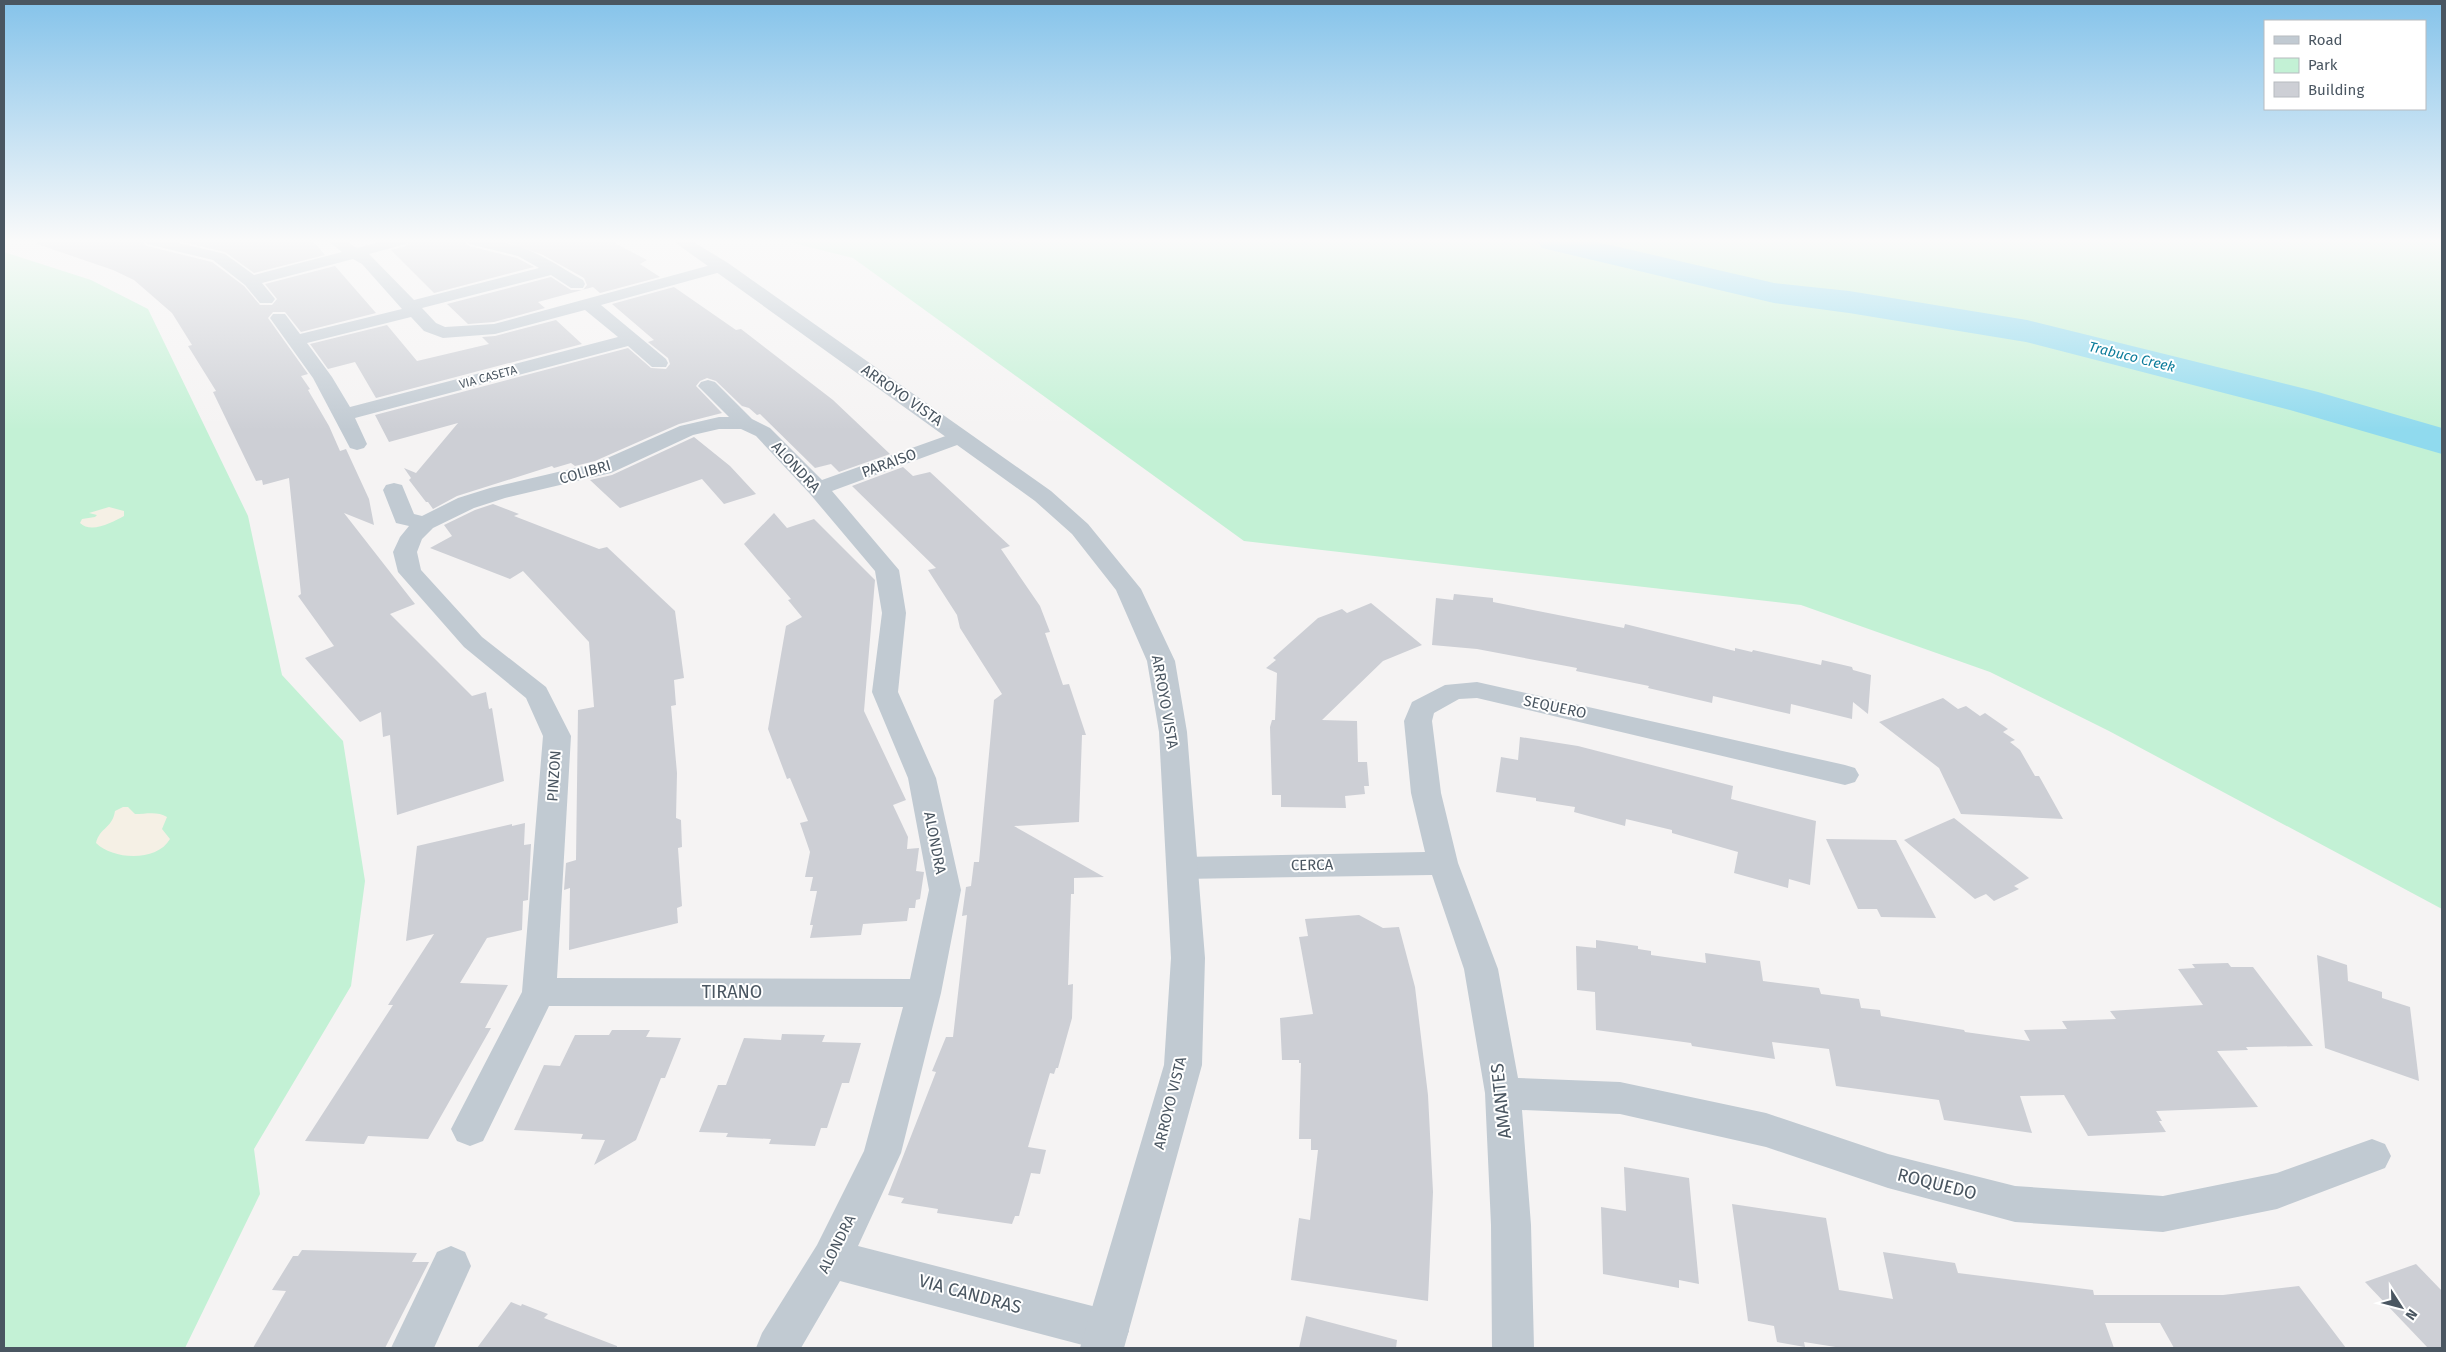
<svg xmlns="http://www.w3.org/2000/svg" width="2446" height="1352" font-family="'Fira Sans',sans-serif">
	<rect width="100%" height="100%" fill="#f5f3f3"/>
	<!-- green -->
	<g fill="#c3f1d5">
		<polygon points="785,241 2442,241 2442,909 2109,731 1990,672 1801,605 1244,541 853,258"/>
		<polygon points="4,252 91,280 148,309 248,516 282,675 343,741 365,881 351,986 254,1149 260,1194 185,1348 4,1348"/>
	</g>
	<!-- sand -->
	<g fill="#f5f0e5">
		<path d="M 109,507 L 124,511 L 124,516 C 113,522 91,534 80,523 L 82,519 L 95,517 L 97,515 L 89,513 Z"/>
		<path d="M 123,807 L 128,807 L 135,814 C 146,814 158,811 167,817 L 162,829 L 170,839 C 157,862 113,860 96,843 C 100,827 112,829 115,811 Z"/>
	</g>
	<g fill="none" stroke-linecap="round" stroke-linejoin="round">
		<!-- river -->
		<polygon fill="#90daee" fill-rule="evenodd" points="1537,241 1593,241 1774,283 1849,291 2027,320 2318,392 2442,428 2442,454 2290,410 2026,342 1849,313 1774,303 1542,248"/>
	</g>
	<!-- building -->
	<g fill="#cdcfd5">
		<polygon points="37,241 143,241 147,246 212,262 244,286 260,305 272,305 277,299 265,284 335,266 376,313 301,332 285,312 273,312 268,318 308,374 301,376 310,389 308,390 329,426 340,451 346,449 369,499 374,525 344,513 415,604 390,614 472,696 486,692 489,709 492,708 504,781 397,815 390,735 383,737 381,712 360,722 305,658 334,646 298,596 301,594 289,478 263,485 262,480 256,481 213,392 216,391 188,346 192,345 172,313 134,280 113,270 37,244"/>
		<polygon points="178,241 313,241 325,255 254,273 225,252"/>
		<polygon points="410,241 465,241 469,246 517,258 534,267 434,293 391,250 406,246"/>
		<polygon points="504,241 611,241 647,260 640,264 660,277 600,293 593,287 538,302 545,308 494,322 468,324 447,304 551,277 571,290 583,290 587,285 584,278 543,255"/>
		<polygon points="674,287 736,330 741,329 833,400 890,454 839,472 831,464 815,468 760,414 757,415 749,408 742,406 716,381 707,378 700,381 696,386 722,413 679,424 595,461 575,466 571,463 554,468 552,466 457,496 433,509 428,502 426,502 409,480 411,478 404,468 416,473 458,423 389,442 375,415 628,348 651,368 666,369 670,364 668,358 648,342 654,340 612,304"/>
		<polygon points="556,320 582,344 376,398 355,362 328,369 310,344 387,325 417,361 489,344 482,337 495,336"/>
		<polygon points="694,437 730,466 756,494 724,504 702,479 620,508 590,480 612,475"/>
		<polygon points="903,467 913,476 930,472 1010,546 1001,549 1040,606 1050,632 1045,633 1063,685 1069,684 1086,735 1082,735 1079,822 1014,826 1104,877 1074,878 1074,894 1071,894 1068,985 1073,984 1072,1018 1058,1068 1056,1068 1054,1074 1050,1073 1028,1147 1046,1150 1040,1174 1031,1173 1019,1216 1015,1216 1012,1224 937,1213 938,1209 901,1203 904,1198 888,1195 936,1072 932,1071 946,1037 953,1037 967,915 962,916 966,887 971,886 974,862 979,862 994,700 1002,694 960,628 957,615 928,570 936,568 852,486"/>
		<polygon points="493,504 519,514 514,516 599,549 607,547 675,611 684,678 674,680 676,705 671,706 677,773 676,818 681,820 682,847 678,848 682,906 677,908 678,923 569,950 570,888 564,890 566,863 576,860 578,710 594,707 589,642 523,571 510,579 430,548 452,536 444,525 475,510"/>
		<polygon points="774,513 787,528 814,519 875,580 864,711 906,800 893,805 908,837 907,849 919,848 916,871 924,872 920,899 916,900 915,908 909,908 907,921 863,924 861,935 810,938 813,925 810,925 817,891 810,891 813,877 805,877 810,852 800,823 808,821 790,778 787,779 768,729 786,626 802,617 788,600 791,599 744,544"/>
		<polygon points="1454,594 1493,598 1493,602 1624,628 1625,624 1735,651 1735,648 1752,652 1753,650 1821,665 1822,660 1852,667 1853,670 1871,675 1868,714 1853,702 1852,719 1791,704 1790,714 1713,696 1712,703 1648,688 1649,686 1576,671 1577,668 1477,649 1432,645 1436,598 1453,600"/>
		<polygon points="1371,603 1422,645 1383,661 1322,720 1357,721 1358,762 1367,762 1369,786 1364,786 1365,794 1345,796 1346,808 1281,807 1281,795 1272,795 1270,727 1272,720 1275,720 1277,673 1266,668 1276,660 1273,658 1318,618 1342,609 1347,613"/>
		<polygon points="1943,698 1958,709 1966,706 1980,716 1985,713 2008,729 2003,732 2015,740 2010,742 2020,750 2035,776 2039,776 2063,819 1961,814 1939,768 1879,722"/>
		<polygon points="1520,737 1578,746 1733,786 1731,799 1816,821 1810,885 1789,879 1788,888 1734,873 1738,852 1672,833 1672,830 1626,819 1625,826 1574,812 1575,807 1536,801 1536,798 1496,792 1501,757 1518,760"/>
		<polygon points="1954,818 2029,878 2014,886 2019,889 1994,901 1986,894 1975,899 1904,840"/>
		<polygon points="525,823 524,845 531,844 528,900 523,901 522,930 487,938 460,983 508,985 485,1028 491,1028 428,1139 368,1136 364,1144 305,1141 393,1005 388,1005 434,934 406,941 417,846 512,824 512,826"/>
		<polygon points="1826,839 1896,840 1936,918 1881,917 1877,909 1858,909"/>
		<polygon points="1359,915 1383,928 1399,927 1415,987 1428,1095 1433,1192 1428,1301 1291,1280 1299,1218 1310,1220 1318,1150 1311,1150 1311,1139 1299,1139 1301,1063 1299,1063 1299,1060 1282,1060 1280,1018 1313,1014 1299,937 1308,936 1305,919"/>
		<polygon points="1596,940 1638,946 1638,949 1651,951 1651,955 1706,963 1705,953 1760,961 1763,981 1819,988 1821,994 1859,999 1861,1008 1880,1010 1881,1016 1964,1030 1965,1032 2030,1041 2024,1030 2067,1029 2062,1021 2116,1019 2110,1011 2203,1005 2178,969 2195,968 2192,964 2228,963 2231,967 2253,967 2313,1046 2246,1047 2248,1050 2217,1051 2258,1107 2156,1111 2162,1121 2159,1121 2166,1132 2088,1136 2064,1095 2020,1096 2032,1133 1944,1120 1939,1100 1836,1086 1829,1049 1772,1042 1775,1059 1692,1046 1691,1043 1596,1030 1595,992 1577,990 1576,946 1596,948"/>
		<polygon points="2317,955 2347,965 2348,981 2382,992 2382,998 2410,1007 2419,1081 2325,1048"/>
		<polygon points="612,1030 650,1030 646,1037 681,1038 665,1078 661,1078 636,1140 594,1165 605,1140 581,1139 583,1134 514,1130 544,1065 560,1066 575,1035 609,1035"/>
		<polygon points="782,1034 825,1035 822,1042 861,1043 849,1083 842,1083 827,1128 821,1128 815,1146 769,1144 771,1139 726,1137 728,1133 699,1132 718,1085 726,1085 744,1038 781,1040"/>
		<polygon points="1624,1167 1689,1178 1699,1284 1679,1280 1679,1288 1603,1274 1601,1207 1626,1211"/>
		<polygon points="1732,1204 1826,1218 1839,1290 1893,1299 1883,1252 1955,1263 1958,1273 2093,1290 2094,1295 2223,1295 2299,1286 2346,1348 2174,1348 2160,1323 2105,1323 2114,1348 1842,1348 1804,1342 1805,1347 1777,1342 1774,1326 1748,1321"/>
		<polygon points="302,1250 417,1253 412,1262 429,1262 385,1348 253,1348 286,1291 272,1290 293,1256 298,1256"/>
		<polygon points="2416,1264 2442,1291 2442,1348 2428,1348 2365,1282"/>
		<polygon points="511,1302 521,1306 522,1304 548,1314 544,1318 617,1346 617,1348 477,1348"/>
		<polygon points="1306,1316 1397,1340 1396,1348 1299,1348"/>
	</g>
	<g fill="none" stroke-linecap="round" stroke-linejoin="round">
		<!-- minor -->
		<g fill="#c1cad2" fill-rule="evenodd">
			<path d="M 145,241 L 171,241 L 225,254 L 254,275 L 342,252 L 328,241 L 346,241 L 357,248 L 383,241 L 408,241 L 406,244 L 369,254 L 414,300 L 539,268 L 518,256 L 469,244 L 467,241 C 516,236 543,257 583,280 L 585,284 L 583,288 L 571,288 L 551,275 L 422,308 L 436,323 L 445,327 L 494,324 L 722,262 L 728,264 L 730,267 L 728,270 L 601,305 L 666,359 L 668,363 L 666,367 L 652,367 L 628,346 L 355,418 L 367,444 L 364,448 L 357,450 L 350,448 L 313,378 L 270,318 L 273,314 L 285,314 L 300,334 L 402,309 L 362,264 L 353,259 L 262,283 L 275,299 L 272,303 L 260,303 L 245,285 L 213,260 L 147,244 ZM 585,310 L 618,337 L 350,407 L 332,377 L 307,343 L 411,317 L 424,331 L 443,338 L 495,334 Z"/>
			<path d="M 708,380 L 715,382 L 752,419 L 770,428 L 822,480 L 954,433 L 961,431 L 968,433 L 971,437 L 968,441 L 832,491 L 899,570 L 906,613 L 898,692 L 936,778 L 961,890 L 941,993 L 901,1153 L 858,1246 L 1108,1310 L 1123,1316 L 1129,1331 L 1123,1346 L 1117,1348 L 1094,1348 L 840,1281 L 801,1348 L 756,1348 L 762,1333 L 817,1245 L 864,1151 L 903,1007 L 549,1006 L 483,1141 L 470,1146 L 457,1141 L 451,1129 L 522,992 L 543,736 L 526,698 L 464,647 L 398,572 L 393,552 L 400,537 L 409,526 L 396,523 L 383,490 L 386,485 L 394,483 L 402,485 L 414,514 L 422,516 L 458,498 L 490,488 L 596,463 L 680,426 L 719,417 L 729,417 L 698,386 L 701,382 ZM 719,429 L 741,429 L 756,436 L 810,494 L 875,571 L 882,613 L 872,692 L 908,778 L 929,890 L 910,979 L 557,978 L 571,736 L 546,687 L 482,637 L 421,570 L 417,552 L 422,539 L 433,528 L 474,508 L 505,498 L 611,473 L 693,435 Z"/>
			<polygon points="1477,682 1845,765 1855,768 1859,775 1855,782 1845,785 1477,698 1459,699 1434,713 1432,721 1441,793 1458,863 1498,969 1518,1078 1620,1082 1766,1113 1888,1154 2015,1186 2163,1196 2277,1173 2372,1139 2385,1144 2391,1156 2385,1168 2277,1209 2163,1232 2015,1222 1888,1188 1766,1147 1620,1114 1522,1110 1531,1225 1534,1348 1492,1348 1491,1225 1485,1093 1464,969 1432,875 1182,879 1171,876 1167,868 1171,860 1182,857 1425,852 1411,793 1404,721 1412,702 1445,685"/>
			<polygon points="451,1246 465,1252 471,1266 434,1348 391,1348 437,1252"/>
		</g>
		<!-- tertiary -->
		<polygon fill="#c1cad2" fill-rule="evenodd" points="673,241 692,241 728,263 1051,491 1088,524 1141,589 1175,661 1187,732 1205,958 1202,1065 1124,1348 1080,1348 1164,1065 1171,958 1159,732 1147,661 1116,590 1072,534 1035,501"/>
	</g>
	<!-- sky -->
	<linearGradient id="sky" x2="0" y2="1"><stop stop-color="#85c3ea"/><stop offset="0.56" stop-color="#fafafa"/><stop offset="1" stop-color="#fafafa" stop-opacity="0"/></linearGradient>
	<rect width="2446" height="430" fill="url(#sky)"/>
	<g text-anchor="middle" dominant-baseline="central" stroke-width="4" stroke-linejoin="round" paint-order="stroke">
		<!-- far-street labels -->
		<g font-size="12" fill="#4a5661" stroke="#fff">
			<text transform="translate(488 377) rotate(-15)">VIA CASETA</text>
		</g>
		<!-- far-water labels -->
		<g font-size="14" font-style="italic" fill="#0c7c9b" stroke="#fff">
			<text transform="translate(2132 357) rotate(14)">Trabuco Creek</text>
		</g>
		<!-- street labels -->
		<g font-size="15" fill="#4a5661" stroke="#fff">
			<text transform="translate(902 395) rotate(35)">ARROYO VISTA</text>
			<text transform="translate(889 463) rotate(-20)">PARAISO</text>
			<text transform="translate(796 467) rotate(47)">ALONDRA</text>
			<text transform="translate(585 472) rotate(-16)">COLIBRI</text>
			<text transform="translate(1165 702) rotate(80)">ARROYO VISTA</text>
			<text transform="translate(1555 707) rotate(12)">SEQUERO</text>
			<text transform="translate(554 776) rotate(-86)">PINZON</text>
			<text transform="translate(935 843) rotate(79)">ALONDRA</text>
			<text transform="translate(1312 865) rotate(-1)">CERCA</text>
			<text transform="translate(1170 1103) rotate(-76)">ARROYO VISTA</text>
			<text transform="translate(837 1244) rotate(-63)">ALONDRA</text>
		</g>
		<!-- near-street labels -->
		<g font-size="18" fill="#4a5661" stroke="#fff">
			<text x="732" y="992">TIRANO</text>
			<text transform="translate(1501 1101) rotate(-96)">AMANTES</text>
			<text transform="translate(1937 1184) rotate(14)">ROQUEDO</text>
			<text transform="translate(970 1294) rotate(15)">VIA CANDRAS</text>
		</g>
	</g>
	<!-- border -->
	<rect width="2446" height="1352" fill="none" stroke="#4a5661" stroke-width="10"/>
	<!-- legend -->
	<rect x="2264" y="20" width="162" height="90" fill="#ffffff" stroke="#b7bbc0"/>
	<rect x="2274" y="36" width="25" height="8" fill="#c1cad2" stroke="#b7bbc0"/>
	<text x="2308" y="45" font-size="15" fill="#4a5661">Road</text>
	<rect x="2274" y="58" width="25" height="15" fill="#c3f1d5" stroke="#b7bbc0"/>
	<text x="2308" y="70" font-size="15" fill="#4a5661">Park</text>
	<rect x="2274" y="82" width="25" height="15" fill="#cdcfd5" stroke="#b7bbc0"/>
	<text x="2308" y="95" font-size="15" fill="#4a5661">Building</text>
	<!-- north arrow -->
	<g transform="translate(2401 1307) rotate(126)" stroke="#ffffff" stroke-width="4" paint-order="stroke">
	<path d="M0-4L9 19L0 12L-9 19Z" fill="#4a5661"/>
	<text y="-8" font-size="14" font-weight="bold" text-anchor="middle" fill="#4a5661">N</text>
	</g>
</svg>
